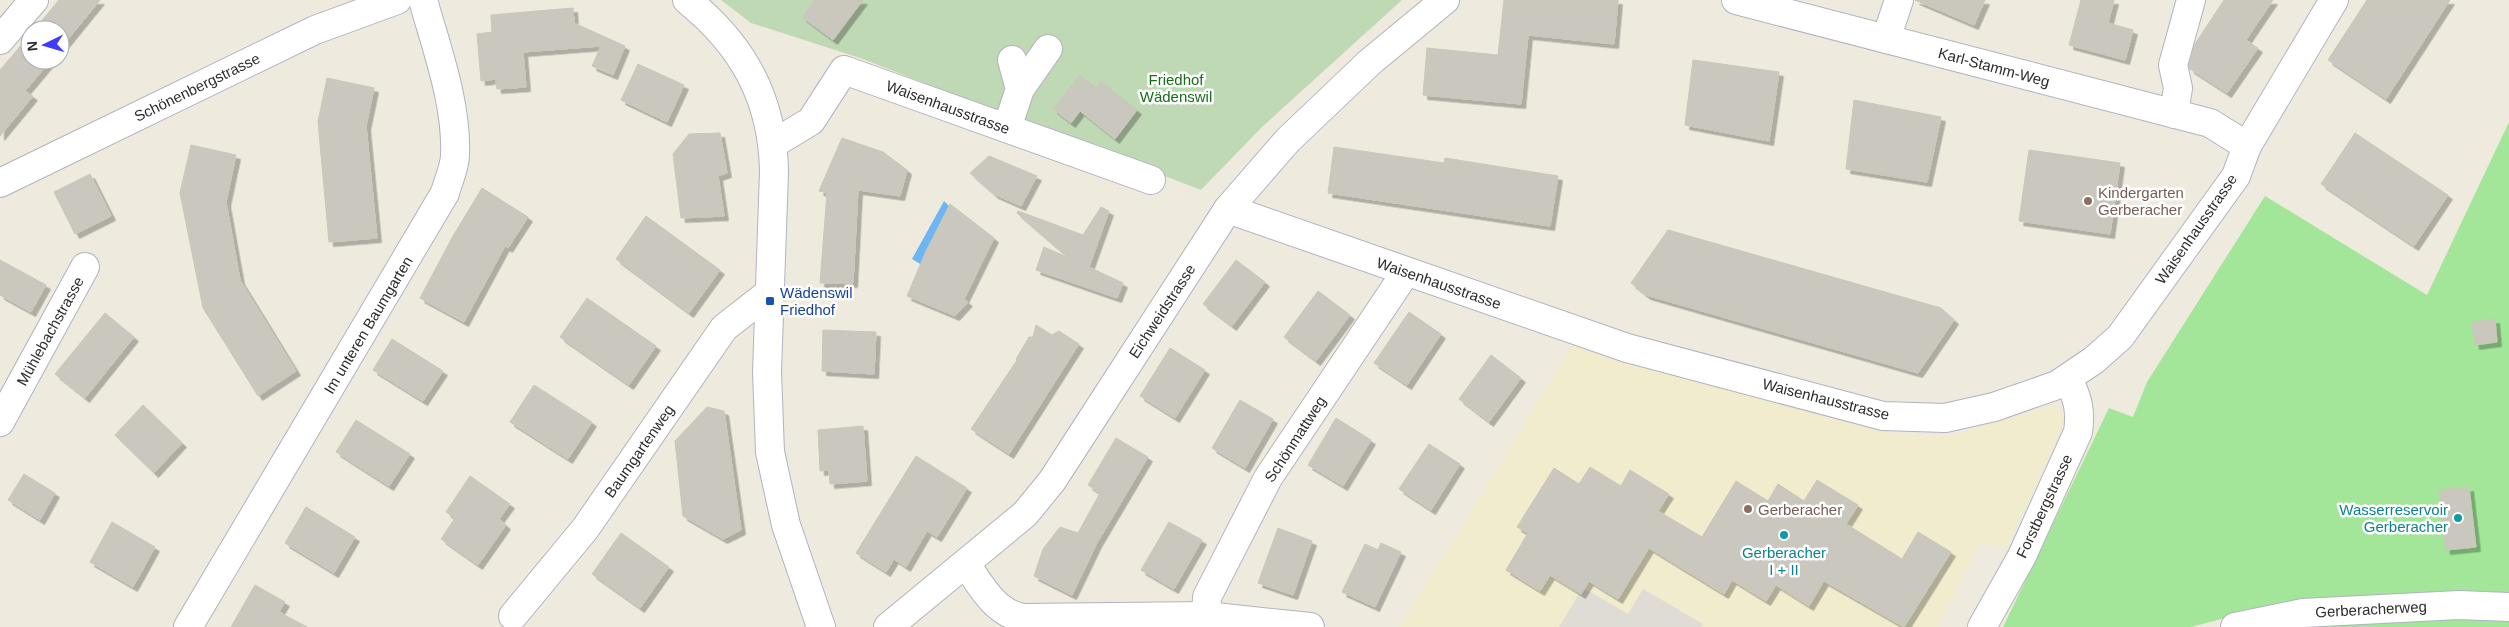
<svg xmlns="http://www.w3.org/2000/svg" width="2509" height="627" font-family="Helvetica,sans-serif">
	<defs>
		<filter id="shadow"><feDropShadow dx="4.5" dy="4.5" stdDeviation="0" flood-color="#0004"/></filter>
	</defs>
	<rect width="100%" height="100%" fill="#eeebde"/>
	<!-- education -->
	<polygon fill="#f0eccd" points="1574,343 1625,361 1701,384 1774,400 1829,418 1896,434 1928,436 1952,435 2056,405 2066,418 2005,550 1981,540 1938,627 1400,627"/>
	<!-- green -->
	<polygon fill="#a4e699" points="2509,122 2509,627 2259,627 2252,611 2191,627 2003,627 2109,408 2133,417 2147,382 2265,196 2427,295"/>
	<!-- cemetery -->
	<polygon fill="#bfd9b5" points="721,0 1402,0 1261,128 1201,190 860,58 751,23"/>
	<!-- plaza -->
	<polygon fill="#dedcd5" points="1585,589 1628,614 1643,589 1703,624 1701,627 1559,627 1579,594 1581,595"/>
	<!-- water -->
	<polygon fill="#6eb5f3" points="944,201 953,210 922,265 912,259"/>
	<!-- building -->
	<g fill="#cac7be" stroke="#cac7b8" filter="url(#shadow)">
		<polygon points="59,0 100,0 60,49 60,30 34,30"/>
		<polygon points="815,0 863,0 833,40 802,17"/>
		<polygon points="1504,0 1618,0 1614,44 1528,35 1521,104 1423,95 1427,48 1498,55"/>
		<polygon points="1915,0 1985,0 1974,25"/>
		<polygon points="2081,0 2114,0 2108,23 2133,30 2125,60 2069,45"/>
		<polygon points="2224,0 2273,0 2246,40 2258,48 2227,93 2190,69 2189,65 2195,44"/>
		<polygon points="2367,0 2450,0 2386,99 2328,60"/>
		<polygon points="573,8 574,23 625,46 613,75 592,66 601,46 523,52 526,87 497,89 496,79 481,81 477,34 492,32 491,15"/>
		<polygon points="30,35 30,60 51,60 25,91 33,96 0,136 0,70"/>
		<polygon points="1693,60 1779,72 1769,141 1685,125"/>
		<polygon points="638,64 684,85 667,122 621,100"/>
		<polygon points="1080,75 1096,88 1101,82 1137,110 1115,139 1080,111 1071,123 1053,109"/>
		<polygon points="327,78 374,88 366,126 377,238 329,242 318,122"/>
		<polygon points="1854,100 1941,117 1927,182 1846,169"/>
		<polygon points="720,133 727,173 718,176 724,216 681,218 673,154 689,134"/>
		<polygon points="2355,133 2448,195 2414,246 2321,184"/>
		<polygon points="842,138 883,152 907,170 900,196 858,190 853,283 820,283 827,193 819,191"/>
		<polygon points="191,145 236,155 226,202 240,280 296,371 258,396 203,308 180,193"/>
		<polygon points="1334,147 1444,163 1445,158 1558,176 1550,226 1328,193"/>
		<polygon points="2029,150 2120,163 2110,234 2019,221"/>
		<polygon points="989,156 1037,176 1021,206 994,194 970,173"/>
		<polygon points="90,174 111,216 75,234 54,192"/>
		<polygon points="482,188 528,217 508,248 505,246 464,322 420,298 453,236"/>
		<polygon points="950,204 994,238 964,299 968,302 955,316 907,296 926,251"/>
		<polygon points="1101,207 1109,211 1089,267 1123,283 1117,298 1036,270 1044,247 1069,258 1017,213 1018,211 1083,235"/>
		<polygon points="646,216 720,270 689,313 616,259"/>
		<polygon points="1668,230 1941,308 1954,320 1918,373 1646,295 1631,283"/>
		<polygon points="0,260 46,285 31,312 0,295"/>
		<polygon points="1236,260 1265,282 1232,326 1203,304"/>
		<polygon points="1318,291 1350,315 1316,361 1284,337"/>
		<polygon points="587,298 656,346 629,385 560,337"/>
		<polygon points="1409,312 1441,334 1407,385 1374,363"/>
		<polygon points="105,313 134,337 85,398 55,374"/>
		<polygon points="2495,319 2497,342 2475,345 2472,322"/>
		<polygon points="1036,325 1052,335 1059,331 1079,344 1009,454 971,429 1017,360 1016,359 1029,337 1033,337"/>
		<polygon points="823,330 876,332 874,374 822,371"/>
		<polygon points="392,339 443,371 423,401 373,370"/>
		<polygon points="1170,348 1205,370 1175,418 1140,396"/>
		<polygon points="1491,355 1521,378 1489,422 1459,399"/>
		<polygon points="534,385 592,422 568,459 510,422"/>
		<polygon points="1240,400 1273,419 1245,468 1212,448"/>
		<polygon points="143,405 182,443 154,473 115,435"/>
		<polygon points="707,407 724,411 741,530 723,539 683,516 675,441"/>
		<polygon points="1336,418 1371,440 1343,486 1308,465"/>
		<polygon points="356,420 410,454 389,486 336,452"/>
		<polygon points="863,426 867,481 830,484 829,470 820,471 818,430"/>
		<polygon points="1116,438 1148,457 1097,543 1072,595 1034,576 1043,549 1060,527 1078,533 1100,493 1088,485"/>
		<polygon points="1429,444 1460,464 1431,510 1399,489"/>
		<polygon points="916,456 967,488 937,537 927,531 906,567 894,559 886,572 856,553"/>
		<polygon points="1590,467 1621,486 1630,470 1669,494 1658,511 1702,537 1736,481 1768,501 1778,484 1804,501 1817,480 1858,505 1846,524 1902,559 1918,532 1951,552 1904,627 1824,581 1809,606 1776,585 1766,601 1732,580 1724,594 1649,548 1618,599 1589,581 1581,594 1550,575 1540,591 1506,570 1528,533 1517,527 1554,468 1579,484"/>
		<polygon points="24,474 55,493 40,520 8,500"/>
		<polygon points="470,476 510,504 499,519 506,525 478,565 441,539 455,518 446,512"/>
		<polygon points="2469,487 2476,547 2446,550 2439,490"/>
		<polygon points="306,507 355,537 334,573 285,543"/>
		<polygon points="112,522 155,547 133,587 90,562"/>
		<polygon points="1169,522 1202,540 1174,589 1141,570"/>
		<polygon points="1278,528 1312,541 1293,595 1258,583"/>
		<polygon points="621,533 669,567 640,608 592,574"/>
		<polygon points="1381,543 1401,552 1375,607 1342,592 1365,544 1378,550"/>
		<polygon points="255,585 285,602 279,612 307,627 231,627"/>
	</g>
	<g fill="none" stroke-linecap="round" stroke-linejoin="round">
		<!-- minor casing -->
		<g stroke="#b2b2c0" stroke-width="30">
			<g id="minor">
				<path d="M 687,0 C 743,45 773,99 774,172 L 767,372 L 770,452 L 786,525 L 821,627"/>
				<polyline points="1736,0 2210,123 2247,146"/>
				<polyline points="1886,39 1899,0"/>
				<polyline points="0,40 34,0"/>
				<polyline points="1020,89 1048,49"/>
				<polyline points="2174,114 2178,88 2173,65 2191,0"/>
				<polyline points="1007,128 1020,89 1012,60"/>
				<polyline points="773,144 811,121 844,70 1151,180"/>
				<polyline points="0,183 315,30 397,0"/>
				<polyline points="1228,209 1627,348 1883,416 1945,418 1994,407 2057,385 2094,360 2120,337 2236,176 2247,146 2334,0"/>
				<polyline points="0,422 85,267"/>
				<path d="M 966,564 C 981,586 995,613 1023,618 L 1206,616 L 1310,627"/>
				<polyline points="513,616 585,529 724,328 770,292"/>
				<polyline points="1206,616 1207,597 1268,478 1406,272"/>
				<path d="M 188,627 L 445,193 C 448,181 455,167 455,155 C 457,103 437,50 423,0"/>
				<polyline points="888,627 1025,514 1052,481 1228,209 1288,140 1370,62 1445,0"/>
				<path d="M 1982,627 L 2022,556 L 2078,432 C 2081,411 2078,398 2068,379"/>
				<polyline points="2235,627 2303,613 2459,605 2509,607"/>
			</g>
		</g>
		<!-- minor -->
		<use href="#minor" stroke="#fff" stroke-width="28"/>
	</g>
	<!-- markers -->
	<g fill="#8d6e63" stroke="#fff" stroke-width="2">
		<circle cx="2088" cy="201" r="5"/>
		<circle cx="1748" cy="509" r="5"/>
	</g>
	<rect fill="#1a4fb4" stroke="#fff" stroke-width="2" x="765" y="296" width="10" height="10" rx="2.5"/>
	<g fill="#0f9aa8" stroke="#fff" stroke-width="2">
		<circle cx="2458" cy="518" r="5"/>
		<circle cx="1784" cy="535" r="5"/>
	</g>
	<g text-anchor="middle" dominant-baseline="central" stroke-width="5" stroke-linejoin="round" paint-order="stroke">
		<!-- street labels -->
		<g font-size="15" fill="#2c2c2c" stroke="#fff">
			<text transform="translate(1994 67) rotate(15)">Karl-Stamm-Weg</text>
			<text transform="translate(197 87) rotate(-26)">Schönenbergstrasse</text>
			<text transform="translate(948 107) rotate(20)">Waisenhausstrasse</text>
			<text transform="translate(2196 229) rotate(-55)">Waisenhausstrasse</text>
			<text transform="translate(1439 283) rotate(19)">Waisenhausstrasse</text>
			<text transform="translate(1162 311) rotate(-57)">Eichweidstrasse</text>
			<text transform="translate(368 325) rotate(-59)">Im unteren Baumgarten</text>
			<text transform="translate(50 331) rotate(-61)">Mühlebachstrasse</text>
			<text transform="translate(1826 399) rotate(14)">Waisenhausstrasse</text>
			<text transform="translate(1295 439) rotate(-57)">Schönmattweg</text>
			<text transform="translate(639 451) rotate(-55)">Baumgartenweg</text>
			<text transform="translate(2044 506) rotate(-65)">Forstbergstrasse</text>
			<text transform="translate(2371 609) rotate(-3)">Gerberacherweg</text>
		</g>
		<!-- park labels -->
		<g font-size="15" fill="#186e18" stroke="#fff">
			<text x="1176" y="79">Friedhof<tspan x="1176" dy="17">Wädenswil</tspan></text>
		</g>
		<!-- education labels -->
		<g font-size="15" fill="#785e54" stroke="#fff" text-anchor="start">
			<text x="2098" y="192">Kindergarten<tspan x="2098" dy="17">Gerberacher</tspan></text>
			<text x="1758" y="509">Gerberacher</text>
		</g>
		<!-- transit labels -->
		<g font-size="15" fill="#164399" stroke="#fff" text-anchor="start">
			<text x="780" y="292">Wädenswil<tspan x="780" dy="17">Friedhof</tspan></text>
		</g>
		<!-- culture labels -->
		<g font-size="15" fill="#0d838f" stroke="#fff" text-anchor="end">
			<text x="2448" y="509">Wasserreservoir<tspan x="2448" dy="17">Gerberacher</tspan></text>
			<text x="1784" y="552" text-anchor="middle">Gerberacher<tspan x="1784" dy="17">I + II</tspan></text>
		</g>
	</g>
	<!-- north arrow -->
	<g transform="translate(45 45) rotate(265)"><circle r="24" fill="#ffffff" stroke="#ababab"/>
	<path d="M0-4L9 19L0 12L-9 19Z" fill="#3e3bff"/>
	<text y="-8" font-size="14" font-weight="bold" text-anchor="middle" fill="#2c2c2c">N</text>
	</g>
</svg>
